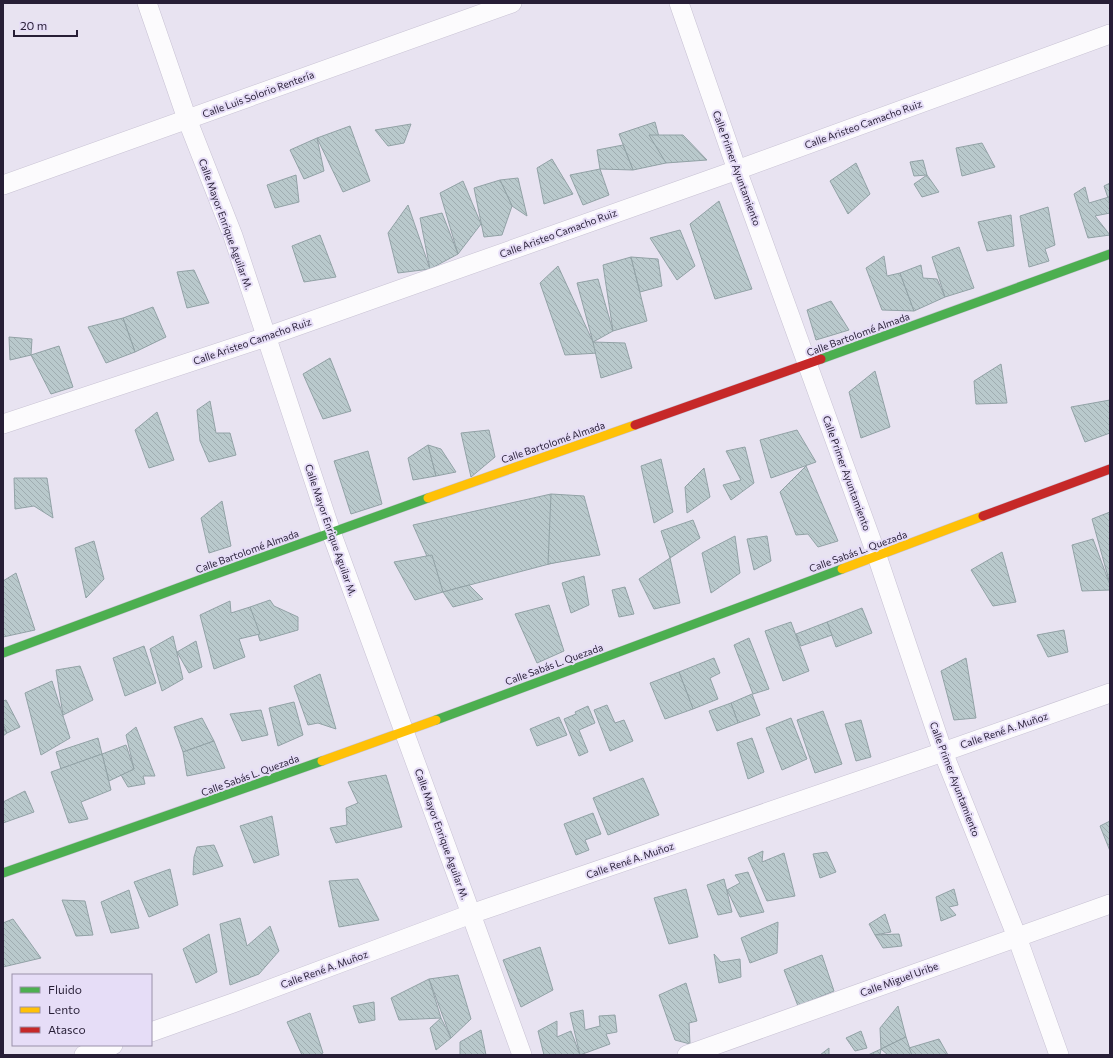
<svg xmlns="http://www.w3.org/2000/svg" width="1113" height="1058" font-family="Commissioner,sans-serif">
	<defs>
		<pattern id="building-back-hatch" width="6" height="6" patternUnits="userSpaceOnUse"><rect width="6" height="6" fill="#b9c9cc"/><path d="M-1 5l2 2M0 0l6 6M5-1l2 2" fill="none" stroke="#9facb0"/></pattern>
	</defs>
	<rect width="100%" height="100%" fill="#e8e3f1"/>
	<!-- building -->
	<g fill="url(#building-back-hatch)" stroke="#92a2a6">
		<polygon points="655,122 666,163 633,170 619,134"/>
		<polygon points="411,124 404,143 388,146 375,130"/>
		<polygon points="350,126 370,181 343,192 317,138"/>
		<polygon points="649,135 683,135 707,160 666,163"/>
		<polygon points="317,138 324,171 304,179 290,150"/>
		<polygon points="982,143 995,167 962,176 956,148"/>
		<polygon points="623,145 633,170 600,169 597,150"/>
		<polygon points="552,159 573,194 544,204 537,168"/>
		<polygon points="923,160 927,175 914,176 910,162"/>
		<polygon points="856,163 870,194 848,214 830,181"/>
		<polygon points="600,169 609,195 583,205 570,175"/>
		<polygon points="296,175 299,202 275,208 267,185"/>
		<polygon points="927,175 939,192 922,197 914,184"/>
		<polygon points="518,178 527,216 512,206 500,180"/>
		<polygon points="500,180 512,206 502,235 484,237 474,188"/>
		<polygon points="463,181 481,224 458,254 440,193"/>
		<polygon points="1110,183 1110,204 1104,186"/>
		<polygon points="1085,187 1089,203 1109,197 1110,213 1095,216 1110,235 1088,238 1074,194"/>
		<polygon points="719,201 752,289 715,299 690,224"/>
		<polygon points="408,205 430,269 398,273 388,233"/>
		<polygon points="1048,207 1055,245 1045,249 1049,261 1029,267 1020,216"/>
		<polygon points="442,213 458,254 430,269 420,218"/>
		<polygon points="1011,215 1014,246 987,251 978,222"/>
		<polygon points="680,230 695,266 677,280 650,238"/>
		<polygon points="320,235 336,277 304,282 292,246"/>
		<polygon points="959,247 974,288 945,297 932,257"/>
		<polygon points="884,256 887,276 900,273 914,311 882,310 866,268"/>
		<polygon points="631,257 647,321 613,331 603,265"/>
		<polygon points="631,257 658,259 662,286 640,292"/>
		<polygon points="921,265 923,278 937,279 945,297 914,311 900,273"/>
		<polygon points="558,266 593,342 598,353 565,355 540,283"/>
		<polygon points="194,270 209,303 187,308 177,272"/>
		<polygon points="598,279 613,331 593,342 577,283"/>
		<polygon points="831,301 849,330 816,340 807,310"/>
		<polygon points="153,307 166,337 135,352 123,318"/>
		<polygon points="123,318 135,352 106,363 88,327"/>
		<polygon points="9,337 32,339 31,355 10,360"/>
		<polygon points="593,342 625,343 632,368 601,378"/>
		<polygon points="59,346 73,387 51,394 31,355"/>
		<polygon points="330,358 351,411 323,419 303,374"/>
		<polygon points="1001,364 1007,403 976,404 974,381"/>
		<polygon points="875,371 890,427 861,438 849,392"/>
		<polygon points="1110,400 1110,433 1085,442 1071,407"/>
		<polygon points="210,401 216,433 230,433 236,455 209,462 200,441 197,410"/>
		<polygon points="157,412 174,460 149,468 135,430"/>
		<polygon points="489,430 495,457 471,477 461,433"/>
		<polygon points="797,430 816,462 771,478 760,440"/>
		<polygon points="428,445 436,476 413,480 408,458"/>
		<polygon points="428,445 441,449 456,472 436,476"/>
		<polygon points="745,447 754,483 731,500 723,485 741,480 726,451"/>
		<polygon points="368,451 382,504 351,514 334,461"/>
		<polygon points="661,459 673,512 654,523 641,466"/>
		<polygon points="806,466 838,541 818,547 808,534 796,535 780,492"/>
		<polygon points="704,468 710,497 687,513 685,487"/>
		<polygon points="14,478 47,478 53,518 34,506 15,509"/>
		<polygon points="551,494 572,558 443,592 413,525"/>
		<polygon points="551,494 584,496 600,555 548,564"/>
		<polygon points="222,501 231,546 209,553 201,518"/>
		<polygon points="1110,512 1110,584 1092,519"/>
		<polygon points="693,520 700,538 670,558 661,531"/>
		<polygon points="735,536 740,573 711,593 702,553"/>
		<polygon points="767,536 771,561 754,570 747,539"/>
		<polygon points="1093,539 1110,585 1110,590 1082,591 1072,545"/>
		<polygon points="94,541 104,579 86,598 75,548"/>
		<polygon points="1002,552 1016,602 993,606 971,570"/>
		<polygon points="432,555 443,592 415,600 394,562"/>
		<polygon points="670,558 680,603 654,609 639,579"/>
		<polygon points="16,573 35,630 3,637 3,581"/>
		<polygon points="584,576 589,605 571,613 562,583"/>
		<polygon points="469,585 483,599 453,607 443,592"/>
		<polygon points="625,587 634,614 619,617 612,590"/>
		<polygon points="270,600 274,606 298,617 298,630 260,641 250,607"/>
		<polygon points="230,601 231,613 250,607 260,634 239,639 245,657 214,669 200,615"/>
		<polygon points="549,605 564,651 537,663 515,614"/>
		<polygon points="862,608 872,633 836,647 827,622"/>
		<polygon points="791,622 809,671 783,681 765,631"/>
		<polygon points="827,622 832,635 801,646 796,634"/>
		<polygon points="1064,630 1068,652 1048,657 1037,635"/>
		<polygon points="173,636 183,679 162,691 150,649"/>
		<polygon points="749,638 769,689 753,694 734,645"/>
		<polygon points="196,641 202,667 189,673 177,652"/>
		<polygon points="144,646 156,683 125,696 113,658"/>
		<polygon points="714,658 720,673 710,678 718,699 693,709 679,672"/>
		<polygon points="966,658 976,718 954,720 941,671"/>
		<polygon points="80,666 93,700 63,715 56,670"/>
		<polygon points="679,672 693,709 665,719 650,683"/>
		<polygon points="320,674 336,729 318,723 308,725 294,686"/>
		<polygon points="52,681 70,738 41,755 25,693"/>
		<polygon points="752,694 760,715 738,723 731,703"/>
		<polygon points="6,700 20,727 7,733 3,724 3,701"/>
		<polygon points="294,702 303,735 278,746 269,708"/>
		<polygon points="731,703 738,723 717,731 709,711"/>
		<polygon points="607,705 615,723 624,720 633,741 610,751 594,710"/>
		<polygon points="588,706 595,723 579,730 588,752 579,756 564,719 576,714 575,712"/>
		<polygon points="261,710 268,735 242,741 230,714"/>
		<polygon points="823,711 842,764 815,773 797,720"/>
		<polygon points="559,717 567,735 537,746 530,729"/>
		<polygon points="202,718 214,741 183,752 174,727"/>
		<polygon points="791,718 807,759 782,770 766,728"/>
		<polygon points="861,720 871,757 856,761 845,724"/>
		<polygon points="3,727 7,733 3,736"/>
		<polygon points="136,727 155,776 143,776 145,784 128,787 121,775 134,769 126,735"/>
		<polygon points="98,738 102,754 61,769 56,752"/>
		<polygon points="752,738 764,772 748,779 737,743"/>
		<polygon points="214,741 225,768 187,776 183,752"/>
		<polygon points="126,745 134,769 109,781 102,754"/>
		<polygon points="102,754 111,790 81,802 88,819 69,823 51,772"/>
		<polygon points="386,775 402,827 336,843 330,828 347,825 346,808 358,803 348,782"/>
		<polygon points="643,778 659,815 608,835 593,798"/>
		<polygon points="25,791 34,812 3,823 3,802"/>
		<polygon points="593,813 601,834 585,840 589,850 576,855 564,824"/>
		<polygon points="272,816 279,855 254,863 240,826"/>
		<polygon points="1110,821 1110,851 1100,826"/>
		<polygon points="214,845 223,866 193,875 194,857 197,847"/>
		<polygon points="763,851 762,862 784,853 795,896 767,901 748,858"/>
		<polygon points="827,852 836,872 820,878 813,854"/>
		<polygon points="170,869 178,905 149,917 134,882"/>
		<polygon points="748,872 764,912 740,917 727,890 740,883 735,875"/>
		<polygon points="358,879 379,920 339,927 329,881"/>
		<polygon points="724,879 732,912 718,915 707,885"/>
		<polygon points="686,889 698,937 669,944 654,898"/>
		<polygon points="954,889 958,905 949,907 956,915 941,921 936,897"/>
		<polygon points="129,890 139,928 111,933 101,902"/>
		<polygon points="62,900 85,901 93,935 76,936"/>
		<polygon points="885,914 891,932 875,935 869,924"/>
		<polygon points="240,918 247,946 270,926 279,951 259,974 230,985 220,924"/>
		<polygon points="13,919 41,958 3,967 3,923"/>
		<polygon points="778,922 777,953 750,963 741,938"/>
		<polygon points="209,934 217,972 196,983 183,949"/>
		<polygon points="899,934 902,946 883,948 875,935"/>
		<polygon points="540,947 553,990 521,1007 503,960"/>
		<polygon points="714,954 721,962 740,959 741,977 719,983"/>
		<polygon points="822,955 834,991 798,1006 784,970"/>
		<polygon points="458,975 471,1019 451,1038 429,979"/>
		<polygon points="429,979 441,1018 399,1020 391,998"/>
		<polygon points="686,983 697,1021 689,1023 690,1044 675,1040 659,995"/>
		<polygon points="374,1002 375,1020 359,1023 353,1006"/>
		<polygon points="898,1006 906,1037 881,1049 880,1028"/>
		<polygon points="583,1010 585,1030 600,1026 599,1016 615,1015 617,1032 606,1034 610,1044 580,1055 570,1013"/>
		<polygon points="310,1013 323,1053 319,1055 302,1055 287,1022"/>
		<polygon points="441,1018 451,1038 436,1050 430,1028"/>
		<polygon points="557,1021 557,1037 571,1031 580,1055 544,1055 538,1031"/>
		<polygon points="481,1030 486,1055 460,1055 460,1042"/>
		<polygon points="861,1031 867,1048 855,1051 846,1038"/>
		<polygon points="906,1037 912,1055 888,1055 881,1049"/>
		<polygon points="939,1039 948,1055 912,1055 909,1048"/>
		<polygon points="829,1048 829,1055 820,1055"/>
		<polygon points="881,1049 880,1055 868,1055"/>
	</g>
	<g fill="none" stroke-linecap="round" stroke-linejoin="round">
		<!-- street casing -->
		<g stroke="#c7c1d3" stroke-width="20">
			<g id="street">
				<polyline points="147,3 187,119 233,236 331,532 471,914 522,1055"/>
				<polyline points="679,3 737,170 877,556 943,752 1017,937 1059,1055"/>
				<polyline points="3,185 512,3"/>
				<polyline points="3,424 266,337 737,170 1110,34"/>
				<polyline points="151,1032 233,1003 471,914 943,752 1110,693"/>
				<polyline points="84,1055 113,1045"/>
				<polyline points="687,1055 1110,904"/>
			</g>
		</g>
		<!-- fast casing -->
		<g stroke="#c7c1d3" stroke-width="10">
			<g id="fast">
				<polyline points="821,359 1110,254"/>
				<polyline points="3,653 202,579 428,498"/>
				<polyline points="436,720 842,569"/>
				<polyline points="3,873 322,761"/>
			</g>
		</g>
		<!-- slow casing -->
		<g stroke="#c7c1d3" stroke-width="10">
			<g id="slow">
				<polyline points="428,498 635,425"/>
				<polyline points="842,569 983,516"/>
				<polyline points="322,761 436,720"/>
			</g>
		</g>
		<!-- jam casing -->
		<g stroke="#c7c1d3" stroke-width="10">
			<g id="jam">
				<polyline points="635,425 821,359"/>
				<polyline points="983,516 1110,469"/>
			</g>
		</g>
		<!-- street -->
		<use href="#street" stroke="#fcfbfd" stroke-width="19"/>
		<!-- fast -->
		<use href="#fast" stroke="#4caf50" stroke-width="9"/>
		<!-- slow -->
		<use href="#slow" stroke="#ffc107" stroke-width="9"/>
		<!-- jam -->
		<use href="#jam" stroke="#c62828" stroke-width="9"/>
	</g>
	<g text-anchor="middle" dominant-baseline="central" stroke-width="4" stroke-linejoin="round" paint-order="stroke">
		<!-- street labels -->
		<g font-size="10" fill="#271e36" stroke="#e6ddf7">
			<text transform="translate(258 94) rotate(-20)">Calle Luis Solorio Rentería</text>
			<text transform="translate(863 124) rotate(-20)">Calle Aristeo Camacho Ruiz</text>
			<text transform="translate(737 168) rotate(70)">Calle Primer Ayuntamiento</text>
			<text transform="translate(226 224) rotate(70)">Calle Mayor Enrique Aguilar M.</text>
			<text transform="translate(558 233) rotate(-20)">Calle Aristeo Camacho Ruiz</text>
			<text transform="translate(858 334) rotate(-20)">Calle Bartolomé Almada</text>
			<text transform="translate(252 341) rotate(-19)">Calle Aristeo Camacho Ruiz</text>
			<text transform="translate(553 442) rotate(-19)">Calle Bartolomé Almada</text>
			<text transform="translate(847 473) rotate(70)">Calle Primer Ayuntamiento</text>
			<text transform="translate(331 530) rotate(71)">Calle Mayor Enrique Aguilar M.</text>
			<text transform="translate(247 551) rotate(-20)">Calle Bartolomé Almada</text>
			<text transform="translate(858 551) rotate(-20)">Calle Sabás L. Quezada</text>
			<text transform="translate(554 664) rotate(-20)">Calle Sabás L. Quezada</text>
			<text transform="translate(1004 730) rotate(-19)">Calle René A. Muñoz</text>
			<text transform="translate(250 775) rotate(-20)">Calle Sabás L. Quezada</text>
			<text transform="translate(955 779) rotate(69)">Calle Primer Ayuntamiento</text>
			<text transform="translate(442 834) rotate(70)">Calle Mayor Enrique Aguilar M.</text>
			<text transform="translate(630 860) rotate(-19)">Calle René A. Muñoz</text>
			<text transform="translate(324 969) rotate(-20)">Calle René A. Muñoz</text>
			<text transform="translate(899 979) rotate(-20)">Calle Miguel Uribe</text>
		</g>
	</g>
	<!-- border -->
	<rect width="1113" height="1058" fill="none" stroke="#271e36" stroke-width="8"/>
	<!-- legend -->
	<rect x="12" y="974" width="140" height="72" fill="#e6ddf7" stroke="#9a91aa"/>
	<rect x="20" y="987" width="20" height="6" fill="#4caf50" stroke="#9a91aa"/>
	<text x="48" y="994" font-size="12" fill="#271e36">Fluido</text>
	<rect x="20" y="1007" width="20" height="6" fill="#ffc107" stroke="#9a91aa"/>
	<text x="48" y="1014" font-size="12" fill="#271e36">Lento</text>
	<rect x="20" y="1027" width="20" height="6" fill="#c62828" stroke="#9a91aa"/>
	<text x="48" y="1034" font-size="12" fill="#271e36">Atasco</text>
	<!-- scale -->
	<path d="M14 30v6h63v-6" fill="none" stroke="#271e36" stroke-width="2"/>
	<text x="20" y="30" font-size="12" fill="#271e36" stroke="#e6ddf7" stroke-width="3" paint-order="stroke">20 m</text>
</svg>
